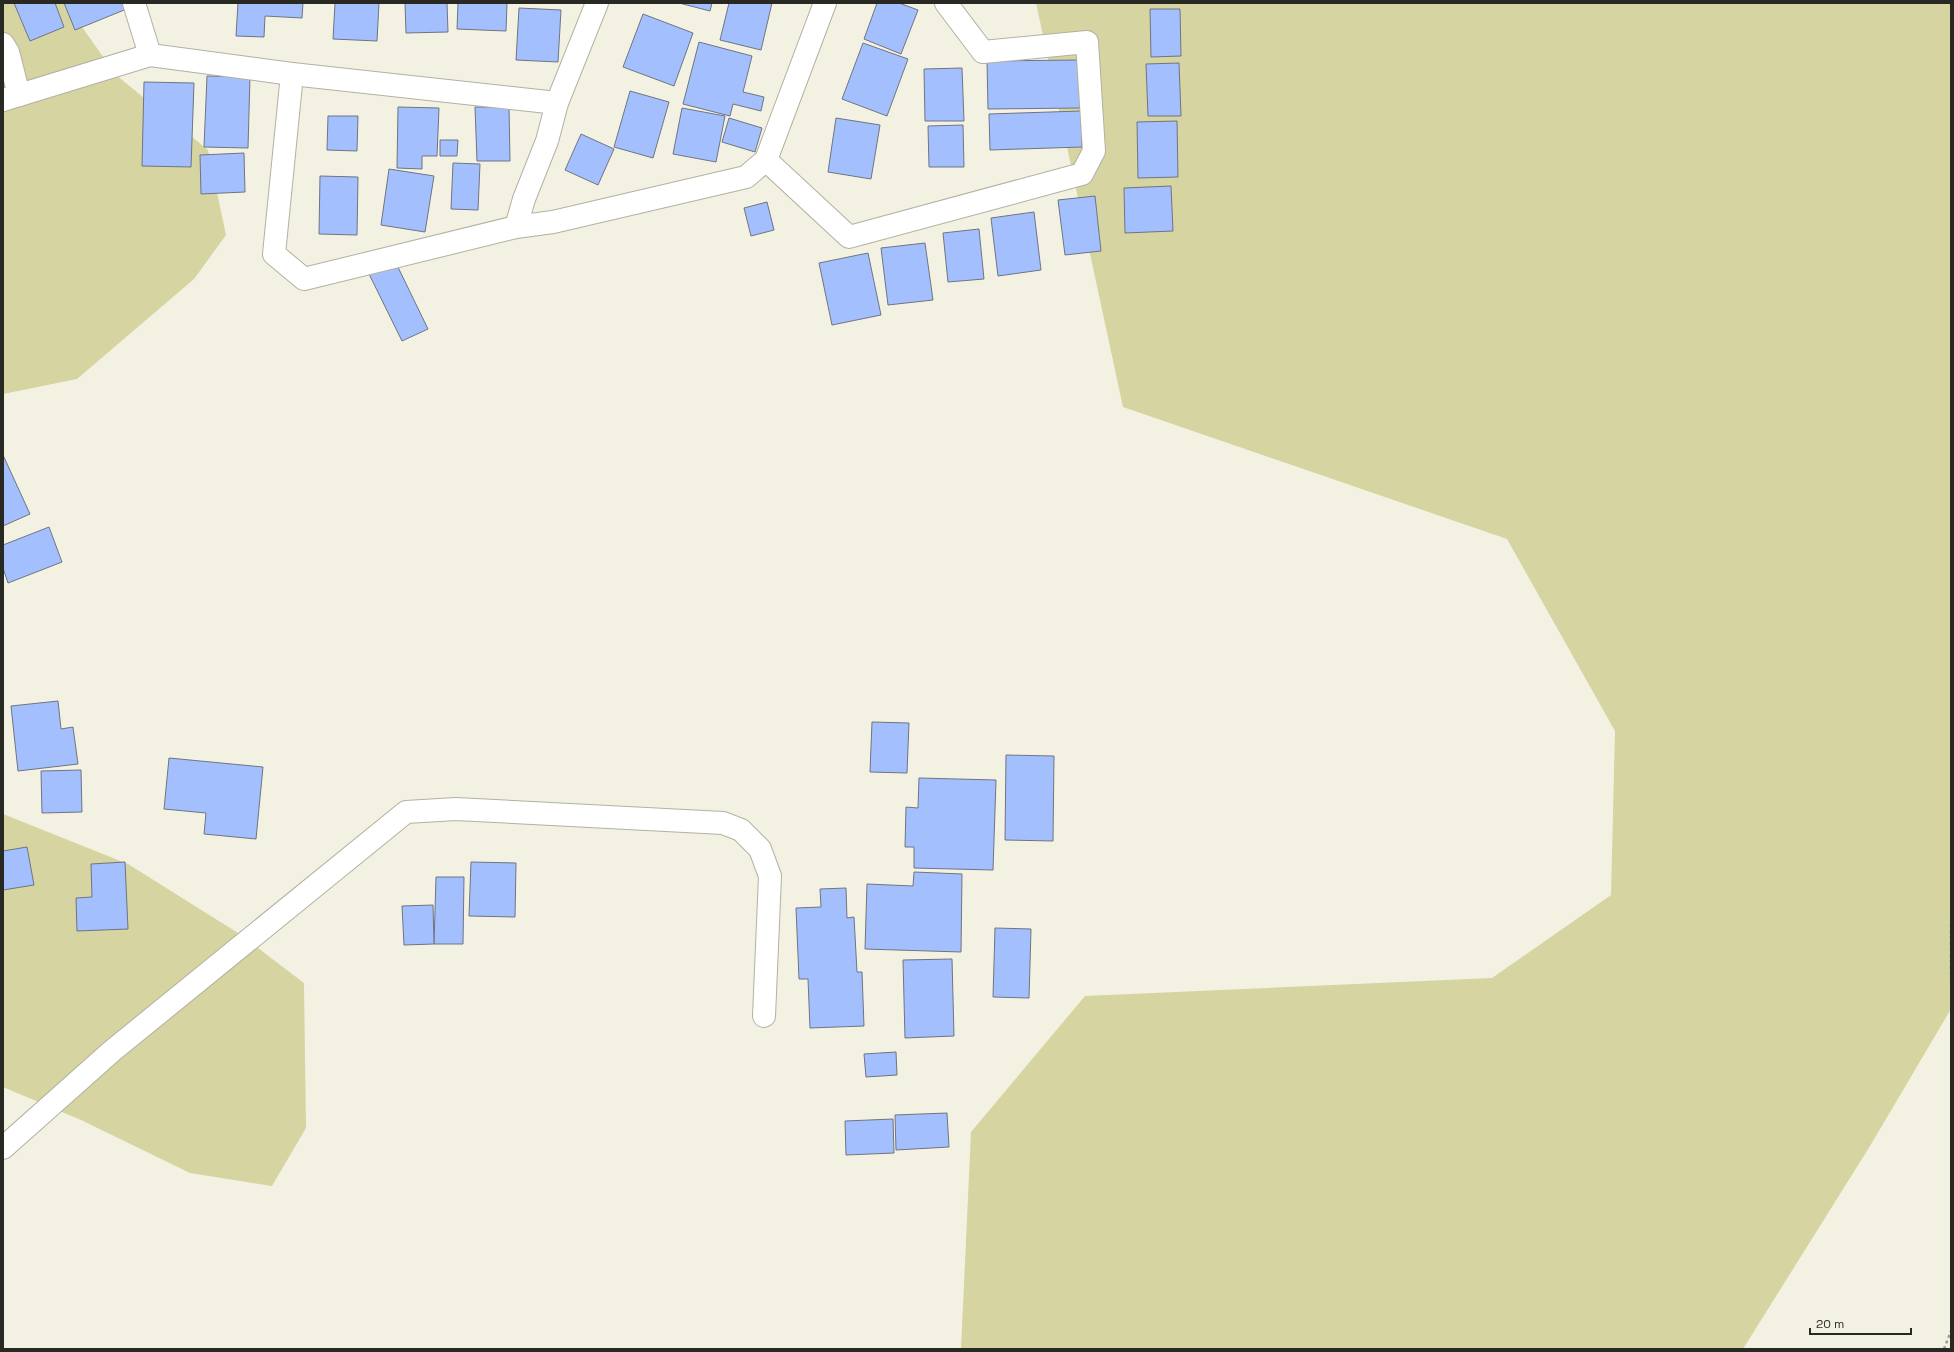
<svg xmlns="http://www.w3.org/2000/svg" width="1954" height="1352" font-family="'Space Grotesk',sans-serif">
	<rect width="100%" height="100%" fill="#f3f2e2"/>
	<!-- green -->
	<g fill="#d6d4a1">
		<polygon points="3,3 65,3 116,75 208,150 226,235 194,279 77,379 3,394"/>
		<polygon points="1036,3 1951,3 1951,1009 1870,1146 1743,1349 961,1349 971,1132 1085,996 1492,978 1611,895 1615,731 1507,539 1123,407"/>
		<polygon points="3,814 128,864 238,933 304,983 306,1128 272,1186 190,1173 81,1120 3,1087"/>
	</g>
	<!-- building -->
	<g fill="#a4bffd" stroke="#6f7481">
		<polygon points="14,3 55,3 64,27 30,41"/>
		<polygon points="64,3 132,3 134,6 75,30"/>
		<polygon points="238,3 303,3 302,18 265,16 264,37 236,36"/>
		<polygon points="335,3 379,3 377,41 333,39"/>
		<polygon points="405,3 447,3 448,32 406,33"/>
		<polygon points="458,3 507,3 506,31 457,29"/>
		<polygon points="679,3 712,3 710,11"/>
		<polygon points="729,3 772,3 761,50 720,40"/>
		<polygon points="877,3 899,3 918,10 901,54 864,39"/>
		<polygon points="519,8 561,10 558,62 516,60"/>
		<polygon points="1150,9 1180,9 1181,56 1151,57"/>
		<polygon points="643,14 693,33 674,86 623,67"/>
		<polygon points="699,42 752,56 743,92 764,97 761,111 733,104 730,116 683,104"/>
		<polygon points="863,43 908,59 887,116 842,99"/>
		<polygon points="1079,60 1080,108 988,109 987,61"/>
		<polygon points="1179,63 1181,116 1148,116 1146,64"/>
		<polygon points="962,68 964,121 925,121 924,69"/>
		<polygon points="207,76 250,77 248,148 204,147"/>
		<polygon points="144,82 194,83 191,167 142,166"/>
		<polygon points="630,91 669,102 653,158 614,147"/>
		<polygon points="398,107 439,108 437,156 422,156 422,169 397,168"/>
		<polygon points="475,107 509,107 510,161 477,161"/>
		<polygon points="682,108 725,116 716,162 673,154"/>
		<polygon points="1081,111 1082,147 990,150 989,114"/>
		<polygon points="328,116 358,116 357,151 327,150"/>
		<polygon points="729,118 762,128 755,152 722,142"/>
		<polygon points="836,118 880,125 871,179 828,172"/>
		<polygon points="1177,121 1178,177 1138,178 1137,122"/>
		<polygon points="963,125 964,167 929,167 928,126"/>
		<polygon points="581,134 614,149 598,185 565,170"/>
		<polygon points="440,140 458,140 457,156 440,156"/>
		<polygon points="244,153 245,192 201,194 200,155"/>
		<polygon points="453,163 480,164 478,210 451,209"/>
		<polygon points="389,169 434,176 425,232 381,225"/>
		<polygon points="320,176 358,177 357,235 319,234"/>
		<polygon points="1171,186 1173,231 1125,233 1124,188"/>
		<polygon points="1095,196 1101,251 1065,255 1058,200"/>
		<polygon points="767,202 774,230 751,236 744,208"/>
		<polygon points="1034,212 1041,270 998,276 991,218"/>
		<polygon points="979,229 984,279 948,282 943,233"/>
		<polygon points="925,243 933,300 888,305 881,248"/>
		<polygon points="868,253 881,315 832,325 819,263"/>
		<polygon points="395,261 428,329 402,341 369,274"/>
		<polygon points="3,455 30,514 3,526"/>
		<polygon points="49,527 62,562 8,583 3,568 3,545"/>
		<polygon points="58,701 61,729 73,727 78,764 18,771 11,706"/>
		<polygon points="872,722 909,723 907,773 870,772"/>
		<polygon points="1006,755 1054,756 1053,841 1005,840"/>
		<polygon points="169,758 263,767 256,839 204,834 206,813 164,809"/>
		<polygon points="81,770 82,812 42,813 41,771"/>
		<polygon points="919,778 996,780 993,870 914,868 914,847 905,847 906,807 918,808"/>
		<polygon points="27,847 34,885 3,890 3,851"/>
		<polygon points="125,862 128,929 77,931 76,898 92,897 91,864"/>
		<polygon points="471,862 516,863 515,917 469,916"/>
		<polygon points="914,872 962,874 961,952 865,949 867,884 913,886"/>
		<polygon points="436,877 464,877 463,944 434,944"/>
		<polygon points="846,888 847,918 854,917 857,972 862,972 864,1026 810,1028 808,979 799,979 796,908 821,907 820,889"/>
		<polygon points="433,905 434,944 404,945 402,906"/>
		<polygon points="995,928 1031,929 1029,998 993,997"/>
		<polygon points="952,959 954,1036 905,1038 903,960"/>
		<polygon points="896,1052 897,1075 866,1077 864,1054"/>
		<polygon points="947,1113 949,1147 896,1150 895,1115"/>
		<polygon points="893,1119 894,1153 846,1155 845,1121"/>
	</g>
	<g fill="none" stroke-linecap="round" stroke-linejoin="round">
		<!-- minor casing -->
		<g stroke="#b2b1a2" stroke-width="24">
			<g id="minor">
				<polyline points="134,3 150,55"/>
				<polyline points="3,44 8,52 19,95"/>
				<polyline points="292,74 274,254 304,279 516,227 553,222 746,177 766,160 825,3"/>
				<polyline points="3,100 150,55 292,74 557,103"/>
				<polyline points="766,160 849,237 1082,174 1094,151 1087,42 983,52 946,3"/>
				<polyline points="516,227 524,199 547,141 557,103 597,3"/>
				<polyline points="3,1148 112,1051 406,812 456,809 723,823 741,830 760,849 770,876 764,1016"/>
			</g>
		</g>
		<!-- path -->
		<g stroke="#9d9d91" stroke-width="2.5" stroke-dasharray="3 3" stroke-linecap="butt">
			<polyline points="1951,924 1951,979"/>
			<polyline points="1944,1349 1951,1331"/>
		</g>
		<!-- minor -->
		<use href="#minor" stroke="#fff" stroke-width="22"/>
	</g>
	<!-- border -->
	<rect width="1954" height="1352" fill="none" stroke="#292923" stroke-width="8"/>
	<!-- scale -->
	<path d="M1810 1328v6h101v-6" fill="none" stroke="#292923" stroke-width="2"/>
	<text x="1816" y="1328" font-size="12" fill="#292923" stroke="#f3f2e2" stroke-width="3" paint-order="stroke">20 m</text>
</svg>
